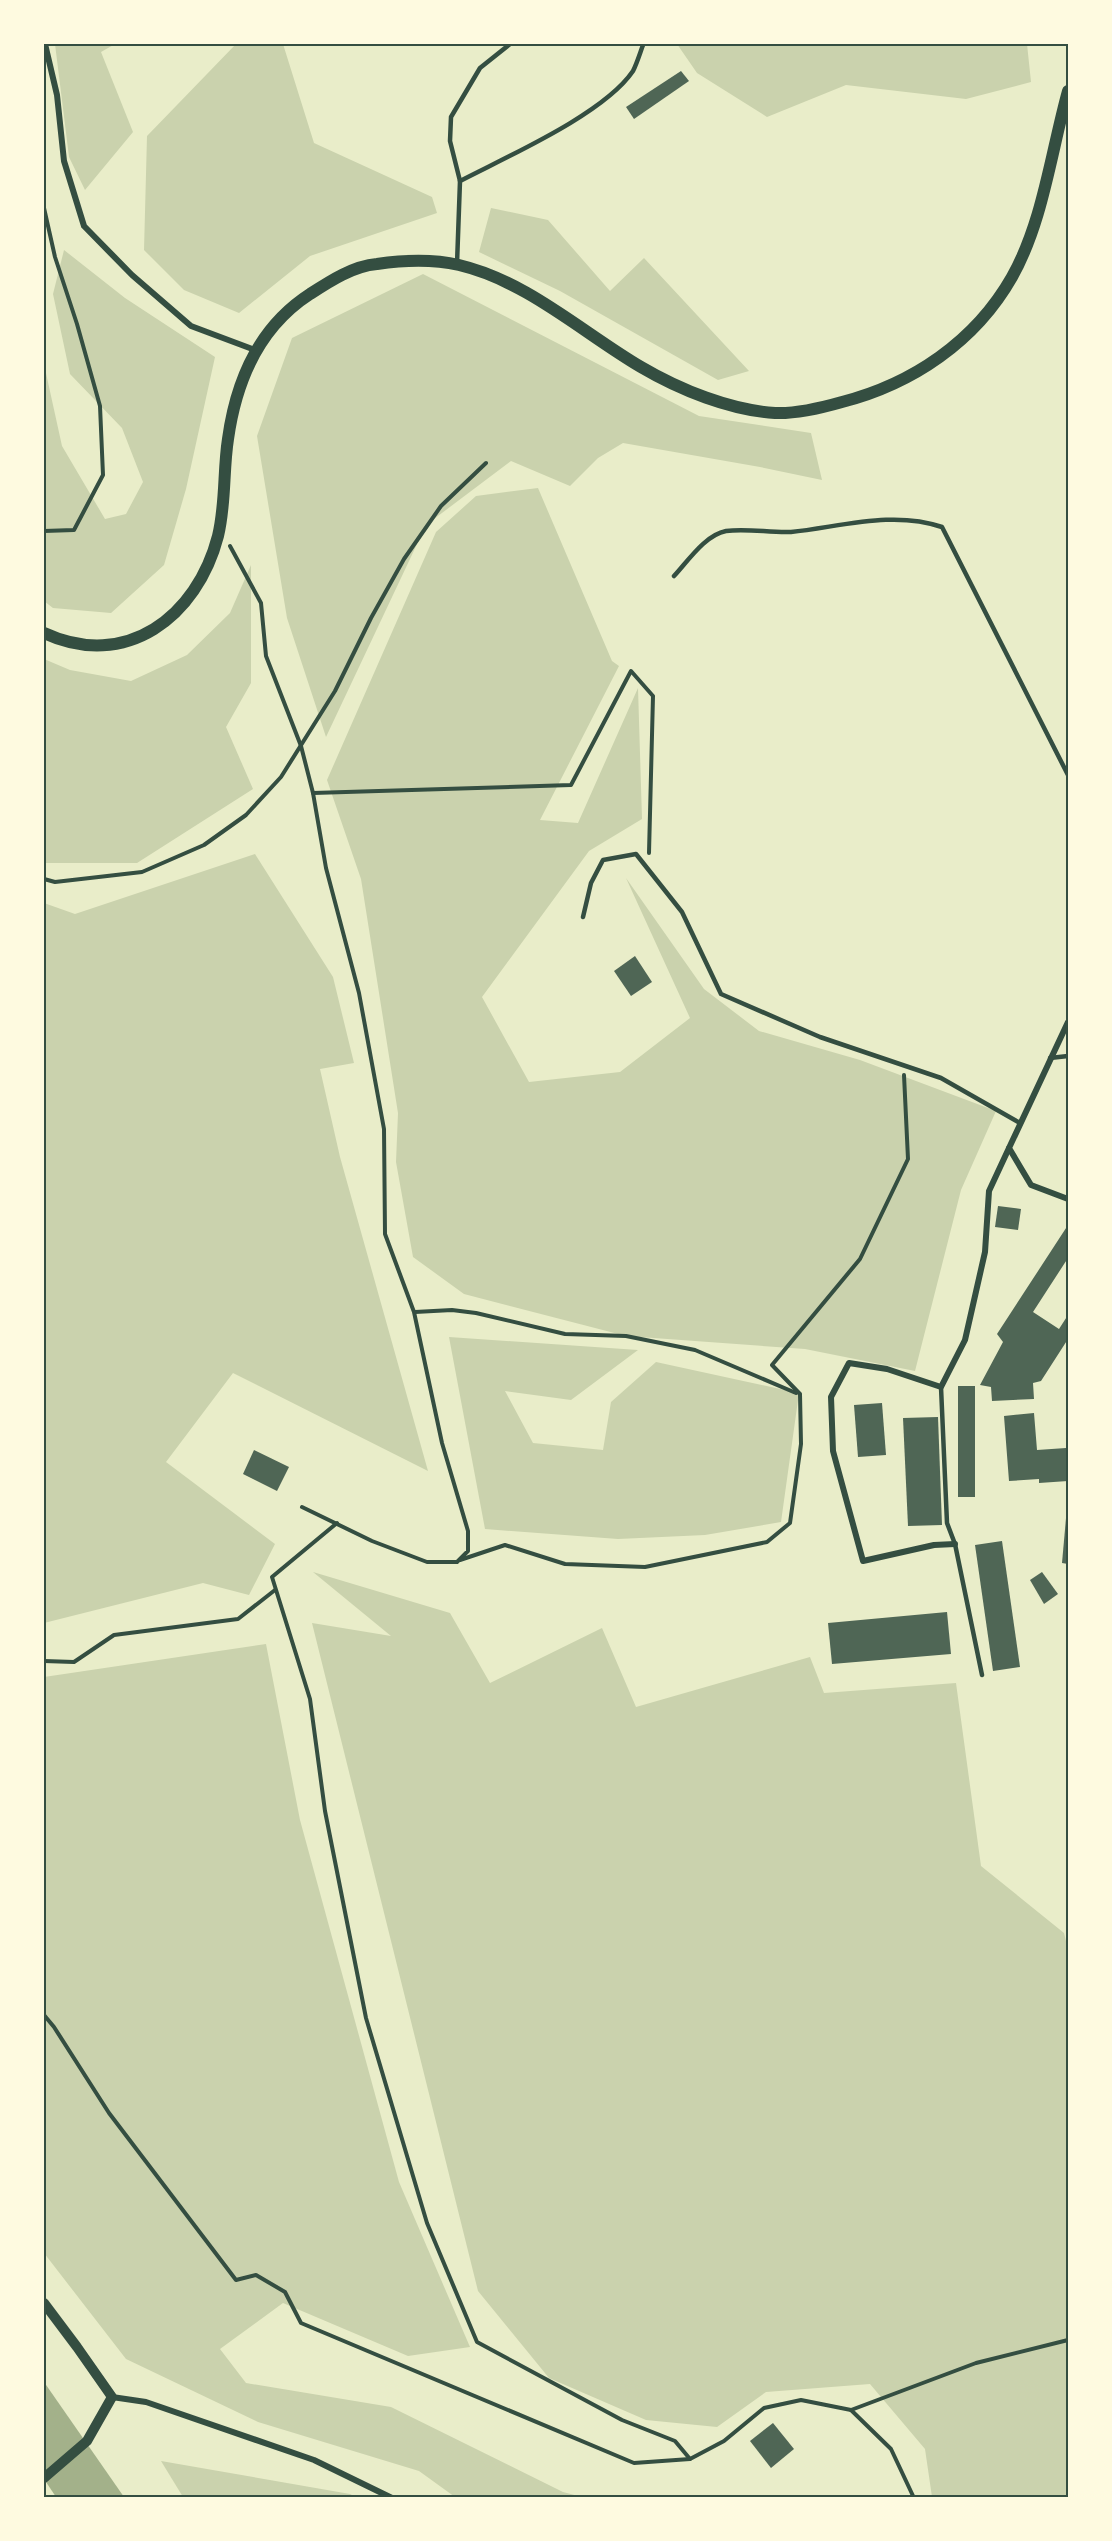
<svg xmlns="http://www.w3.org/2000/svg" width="1112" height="2541" font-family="Lora,serif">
	<rect width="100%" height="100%" fill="#e9edc9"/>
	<!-- green -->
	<g fill="#cad2ad">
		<polygon points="55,44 115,44 101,52 133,132 85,190 69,157"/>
		<polygon points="236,44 283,44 314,143 432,197 437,213 310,256 239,313 184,290 144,250 147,136"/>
		<polygon points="677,44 1027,44 1031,82 966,99 846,85 767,117 697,73"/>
		<polygon points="491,208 548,220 610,291 644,258 749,371 718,380 560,291 479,252"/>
		<polygon points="64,250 125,298 215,357 186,489 164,565 111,613 53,608 44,601 44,364 62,446 105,519 126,514 143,482 122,428 70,374 53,294"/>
		<polygon points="423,274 699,416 811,433 822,480 760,467 623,443 598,458 570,486 511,461 426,525 326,737 287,618 257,436 292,338"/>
		<polygon points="538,488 612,661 619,666 540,820 578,823 638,688 642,819 589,851 482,997 529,1082 620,1072 690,1018 626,878 704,989 759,1031 860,1060 996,1111 961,1190 915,1371 805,1349 626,1336 464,1294 413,1257 396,1162 398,1113 361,879 327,780 436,532 476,496"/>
		<polygon points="251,565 251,683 226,727 253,789 137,863 44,863 44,659 70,670 131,681 187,655 230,613"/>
		<polygon points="255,854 333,977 354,1063 320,1069 340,1157 428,1471 233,1373 166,1462 275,1544 249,1595 203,1583 44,1623 44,903 75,914"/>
		<polygon points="449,1337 638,1350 571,1400 505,1391 533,1443 603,1450 611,1402 656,1362 799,1393 781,1522 705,1535 618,1539 485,1529"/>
		<polygon points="313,1572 450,1613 490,1683 602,1628 636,1707 810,1657 824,1693 956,1683 981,1866 1064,1933 1068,1949 1068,2497 932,2497 925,2449 870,2384 766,2392 717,2427 646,2420 549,2378 478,2291 312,1623 391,1636"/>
		<polygon points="266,1644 300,1820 399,2182 470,2347 408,2356 283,2303 220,2349 246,2383 391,2407 563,2492 582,2497 455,2497 419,2471 258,2422 126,2359 44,2253 44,1677"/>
		<polygon points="161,2461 350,2494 356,2497 183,2497"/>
	</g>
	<!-- water -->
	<polygon fill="#a3b18a" points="44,2382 124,2497 56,2497 44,2479"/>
	<!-- building -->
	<g fill="#4f6655">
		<polygon points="681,71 689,81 634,119 626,107"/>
		<polygon points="635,956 652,982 631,996 614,971"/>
		<polygon points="998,1206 1021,1209 1018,1230 995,1227"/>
		<polygon points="1068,1225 1068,1258 1033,1312 1059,1329 1068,1315 1068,1339 1041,1381 1033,1383 1034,1399 992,1401 991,1387 980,1385 1003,1342 997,1334"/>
		<rect x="958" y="1386" width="17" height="111"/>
		<polygon points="882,1403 886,1455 858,1457 854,1405"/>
		<polygon points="1034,1413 1037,1450 1066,1448 1068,1481 1039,1483 1039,1479 1009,1481 1004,1416"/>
		<polygon points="938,1417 942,1525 908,1526 903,1418"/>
		<polygon points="254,1450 289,1467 277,1491 243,1474"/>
		<polygon points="1067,1507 1068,1507 1068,1564 1062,1563"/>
		<polygon points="1002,1541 1020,1667 993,1671 975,1545"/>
		<polygon points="1042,1572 1058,1594 1044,1604 1030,1580"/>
		<polygon points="947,1612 951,1654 832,1664 828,1623"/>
		<polygon points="773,2423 794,2449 771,2468 750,2441"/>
	</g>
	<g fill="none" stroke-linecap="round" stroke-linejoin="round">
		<!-- path -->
		<g stroke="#344e41" stroke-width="4">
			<polyline points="44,208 55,257 77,324 100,406 103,475 74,530 44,531"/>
			<polyline points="230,546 261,603 266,656 301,746 313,793 326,868 359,993 384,1129 385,1234 414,1312 442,1443 468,1531 468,1551 457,1562 427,1562 372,1541 302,1507"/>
			<polyline points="313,793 571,785 631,671 653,696 649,853"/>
			<polyline points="44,879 55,882 142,872 204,845 246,815 281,777 335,691 371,618 404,559 441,506 486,463"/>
			<polyline points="415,1312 452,1310 476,1313 565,1334 626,1336 695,1350 796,1393"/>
			<polyline points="337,1523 272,1577 310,1699 325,1811 366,2018 427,2223 477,2342 622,2420 675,2441 690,2459"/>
			<polyline points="460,1560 505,1545 565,1564 645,1567 767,1542 790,1523 801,1444 800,1394 772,1365 860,1259 908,1159 904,1075"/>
			<polyline points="44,1661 74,1662 114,1635 238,1619 275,1590"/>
			<polyline points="44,2015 54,2027 109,2113 236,2280 256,2275 285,2292 301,2323 634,2463 690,2459 724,2441 764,2408 801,2400 851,2410 891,2449 914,2498"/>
			<polyline points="851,2410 976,2363 1068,2340"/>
		</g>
		<!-- service -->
		<g stroke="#344e41" stroke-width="4.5">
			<path d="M 460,181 C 508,156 604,114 633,71 C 637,63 640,53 643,45"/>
			<polyline points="457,264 460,181 450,141 451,117 480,68 510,44"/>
			<path d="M 674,576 C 688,561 705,535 726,531 C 747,528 770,533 791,532 C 840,527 893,510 942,527 L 1068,775"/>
			<polyline points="583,917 591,883 603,860 636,854 682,912 721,994 820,1037 941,1078 1020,1123"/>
			<polyline points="1050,1058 1068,1056"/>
			<polyline points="941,1387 947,1523 955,1544 982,1675"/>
		</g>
		<!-- minor -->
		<g stroke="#344e41" stroke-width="6">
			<polyline points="45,44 57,95 64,161 84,226 132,275 191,326 255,350"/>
			<polyline points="1068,1022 1009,1148 1031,1185 1068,1199"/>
			<polyline points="955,1544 934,1545 863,1561 833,1451 831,1397 849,1363 887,1369 941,1387 965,1340 985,1252 989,1191 1009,1148"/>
			<polyline points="112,2397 146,2402 314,2460 392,2498"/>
		</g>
		<!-- tertiary -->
		<polyline stroke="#344e41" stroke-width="10" points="44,2303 77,2347 112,2397 87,2441 44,2478"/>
		<!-- secondary -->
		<path stroke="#344e41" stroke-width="12" d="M 44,633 C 126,671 197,617 218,536 C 226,503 223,471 228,439 C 236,381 259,327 310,294 C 330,281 353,266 377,264 C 404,260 433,259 459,265 C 527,281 583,333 641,367 C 680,390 730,410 775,413 C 797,414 821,408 842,402 C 912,384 975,342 1012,277 C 1043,222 1051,152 1068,91"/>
	</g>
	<!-- border -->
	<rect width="1112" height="2541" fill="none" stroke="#fefae0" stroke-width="90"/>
	<rect x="45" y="45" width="1022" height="2451" fill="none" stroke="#344e41" stroke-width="2"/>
</svg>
